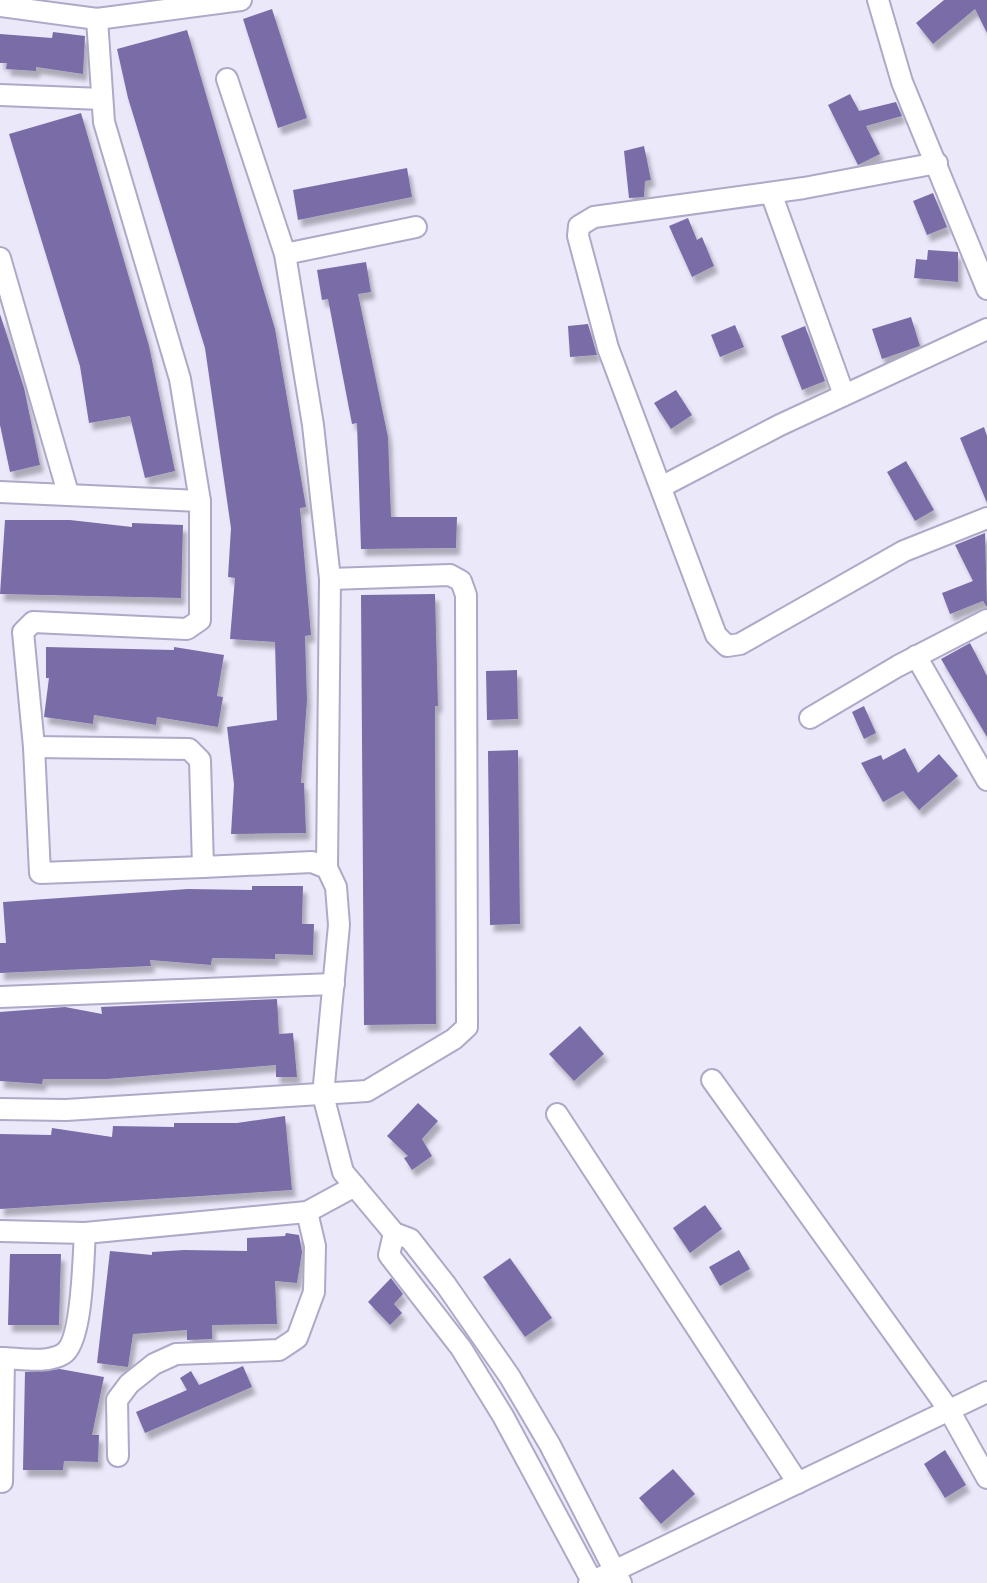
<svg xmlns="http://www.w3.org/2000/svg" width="987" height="1583" font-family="Mulish,sans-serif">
	<defs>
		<filter id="shadow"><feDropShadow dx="4" dy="7" stdDeviation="2" flood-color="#0004"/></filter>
	</defs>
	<rect width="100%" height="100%" fill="#ebe8fa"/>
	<!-- building -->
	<g fill="#7a6da7" filter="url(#shadow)">
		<polygon points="944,0 987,0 987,33 975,9 933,44 916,23"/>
		<polygon points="272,9 307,118 278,128 243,19"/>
		<polygon points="187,30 275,329 306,507 300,508 311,635 305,636 307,700 301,783 304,783 306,833 231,834 234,784 227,727 277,720 275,642 230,639 235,578 228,577 231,528 205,348 128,98 117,49"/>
		<polygon points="53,32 85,36 83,74 36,67 36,71 6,69 7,63 0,63 0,34 52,38"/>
		<polygon points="850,94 859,111 896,102 902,116 866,126 880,154 858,165 828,105"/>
		<polygon points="81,113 149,346 175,471 145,478 130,416 89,423 80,366 9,134"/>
		<polygon points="644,146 651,180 645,181 644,197 629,198 624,151"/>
		<polygon points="407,168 412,197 298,220 293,190"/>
		<polygon points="933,193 947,227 927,235 913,201"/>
		<polygon points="688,218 697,240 702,237 714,266 692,277 669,226"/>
		<polygon points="928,250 958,252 958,282 914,278 916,259 927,260"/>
		<polygon points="366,262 371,292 358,294 388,437 391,517 457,517 456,548 361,549 357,423 352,424 328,299 322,300 317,270"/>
		<polygon points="0,314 24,388 40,465 10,472 0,425"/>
		<polygon points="911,317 920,346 882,359 872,329"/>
		<polygon points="588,324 597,355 570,357 568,326"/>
		<polygon points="735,325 744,347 720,357 711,335"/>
		<polygon points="805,326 825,381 802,390 781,336"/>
		<polygon points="676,390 692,415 671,429 654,403"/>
		<polygon points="984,427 987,436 987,503 960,438"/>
		<polygon points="906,461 934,510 915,521 887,472"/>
		<polygon points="5,520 70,520 132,527 132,523 183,525 181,598 0,594"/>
		<polygon points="985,533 987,607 983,601 950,614 942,593 973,581 955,545"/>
		<polygon points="435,594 438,706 435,706 436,1024 364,1025 361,595"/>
		<polygon points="970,643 987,676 987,737 941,659"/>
		<polygon points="46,647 174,650 174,647 224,655 217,696 223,697 218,727 157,717 156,725 94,715 93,724 44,717 49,678 46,678"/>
		<polygon points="517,670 518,719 487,720 486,671"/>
		<polygon points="864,706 876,733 864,739 852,712"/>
		<polygon points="905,748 918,773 939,754 958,776 919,810 903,791 883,802 861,763 881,755 883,760"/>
		<polygon points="518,750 520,924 490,925 488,751"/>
		<polygon points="252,886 303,886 302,924 314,924 313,955 275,954 275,959 212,958 211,965 150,960 151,966 0,973 0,943 6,943 3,902 188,889 252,890"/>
		<polygon points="277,999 279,1034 293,1033 297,1077 276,1077 276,1065 107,1079 43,1079 42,1084 0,1081 0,1012 65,1007 102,1014 101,1007"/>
		<polygon points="580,1026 604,1054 574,1081 549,1054"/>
		<polygon points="418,1103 438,1121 422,1139 432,1156 412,1170 404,1158 408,1156 387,1136"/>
		<polygon points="285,1116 292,1190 0,1209 0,1134 51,1135 52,1128 112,1137 113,1126 174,1127 174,1123 237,1123"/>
		<polygon points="705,1205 722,1229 690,1253 673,1228"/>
		<polygon points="286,1233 299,1235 302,1252 297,1283 275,1281 277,1324 212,1325 212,1339 187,1340 187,1330 133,1334 128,1367 97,1363 110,1251 152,1255 152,1252 184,1250 247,1251 247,1238 285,1236"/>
		<polygon points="739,1250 750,1269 720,1286 709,1267"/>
		<polygon points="10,1254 61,1254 59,1325 8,1325"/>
		<polygon points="510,1258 552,1318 525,1337 483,1277"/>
		<polygon points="391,1278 403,1294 394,1304 402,1313 390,1325 368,1302"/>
		<polygon points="243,1366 252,1387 145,1433 136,1412 187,1390 180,1378 191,1371 199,1385"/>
		<polygon points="60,1369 104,1377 92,1435 99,1435 98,1462 64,1461 63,1470 23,1470 25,1372"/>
		<polygon points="945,1450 966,1485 945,1498 924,1464"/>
		<polygon points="673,1469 695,1494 661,1524 639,1498"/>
	</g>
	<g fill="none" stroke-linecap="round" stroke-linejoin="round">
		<!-- minor casing -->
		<g stroke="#aea9c6" stroke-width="24">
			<g id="minor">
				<polyline points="878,0 902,82 987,289"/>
				<polyline points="0,6 97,19 241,0"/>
				<polyline points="97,19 104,122 180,379 200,501 200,620 187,629 33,622 23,632 34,747 40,873 203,867"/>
				<polyline points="227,79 285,254 313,425 330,579 327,868"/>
				<polyline points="0,95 102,99"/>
				<polyline points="937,163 804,188 594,217 579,226 578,236 608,348 716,635 727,646 740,644 904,551 987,518"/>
				<polyline points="771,193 844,395"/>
				<polyline points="285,254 416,227"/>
				<polyline points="0,258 68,493"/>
				<polyline points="661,487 780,425 987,329"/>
				<polyline points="0,492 200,501"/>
				<polyline points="916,656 987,780"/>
				<polyline points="810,718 898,666 987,620"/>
				<polyline points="34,747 189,749 200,760 203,867 312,862 327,868 336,887 339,925 323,1095 343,1172 394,1233 410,1239 446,1285 510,1377 550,1445 621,1583"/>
				<polyline points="0,997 334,984"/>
				<polyline points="712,1080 949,1410 987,1478"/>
				<polyline points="0,1109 66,1110 367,1091 454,1039 467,1027 466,595 461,581 450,575 330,579"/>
				<polyline points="557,1114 798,1483"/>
				<polyline points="0,1231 85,1233 307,1212 355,1186"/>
				<polyline points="394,1233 389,1255 461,1348 503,1416 593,1583"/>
				<path d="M 0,1358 C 18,1358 47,1364 63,1354 C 83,1342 83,1258 85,1233"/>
				<polyline points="118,1456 117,1400 129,1384 154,1364 176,1354 279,1350 297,1338 314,1292 315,1246 307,1212"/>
				<polyline points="2,1482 4,1358"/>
				<polyline points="589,1583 987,1392"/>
			</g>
		</g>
		<!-- minor -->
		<use href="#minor" stroke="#fff" stroke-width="20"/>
	</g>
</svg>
